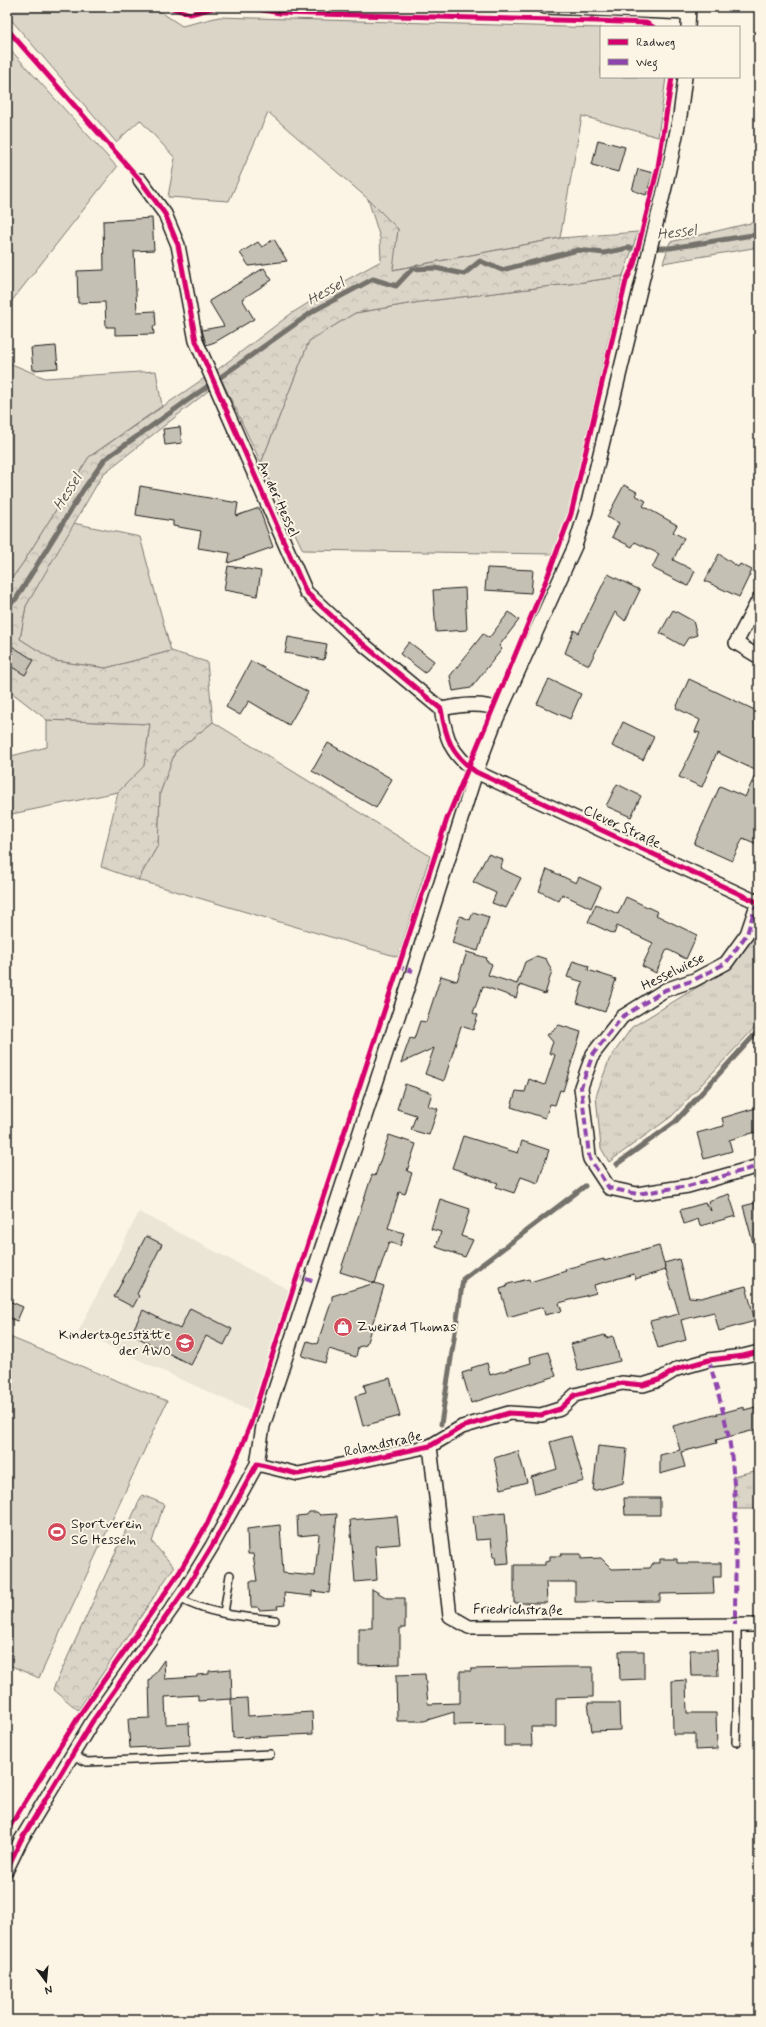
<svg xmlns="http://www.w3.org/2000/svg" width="766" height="2027" font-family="Mynerve,sans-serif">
	<defs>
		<pattern id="forest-crowns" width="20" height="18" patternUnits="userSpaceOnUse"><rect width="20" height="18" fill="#dbd5c8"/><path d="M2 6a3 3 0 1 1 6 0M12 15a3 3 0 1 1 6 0" fill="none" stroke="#bbb6ab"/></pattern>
		<pattern id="park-tufts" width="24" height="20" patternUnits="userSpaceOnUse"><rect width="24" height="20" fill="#dbd5c8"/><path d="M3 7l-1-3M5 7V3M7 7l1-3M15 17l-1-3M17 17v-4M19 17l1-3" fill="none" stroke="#bbb6ab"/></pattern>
	</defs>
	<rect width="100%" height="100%" fill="#fcf5e5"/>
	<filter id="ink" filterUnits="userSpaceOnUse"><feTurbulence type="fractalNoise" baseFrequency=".025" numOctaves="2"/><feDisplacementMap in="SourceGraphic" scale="8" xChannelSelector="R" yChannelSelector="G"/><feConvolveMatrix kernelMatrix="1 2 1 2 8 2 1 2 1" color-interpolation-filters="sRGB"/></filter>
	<g filter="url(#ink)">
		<!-- built -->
		<polygon fill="#ebe5d6" points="139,1212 289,1290 250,1411 78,1332"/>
		<!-- grass -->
		<g fill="#dbd5c8" stroke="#7c7872">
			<polygon points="7,7 153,7 182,26 219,17 601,28 601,77 666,77 658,137 582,116 560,238 392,270 398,229 368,199 268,112 229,201 168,197 175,158 140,120 116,142 7,15"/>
			<polygon points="7,46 117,167 7,307"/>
			<polygon points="623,276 567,517 553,554 303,550 261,463 309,341 355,313 420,302 577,283"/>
			<polygon points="7,362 45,378 156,371 162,406 89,457 23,563 7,585"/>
			<polygon points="73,523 140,537 171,651 106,668 55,661 20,639 26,606"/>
			<polygon points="47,720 150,724 144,766 118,792 7,815 7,757 47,747"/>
			<polygon points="213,722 430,856 398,957 138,880 158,845 160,793 175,752"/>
			<polygon points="7,1336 167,1401 39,1678 7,1664"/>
		</g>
		<!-- forest -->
		<g fill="url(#forest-crowns)" stroke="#7c7872">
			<polygon points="368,199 398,229 393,270 560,238 638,232 623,276 577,283 420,302 355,313 309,341 261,463 217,370 292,313 339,284 381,261 380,238"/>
			<polygon points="759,221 759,247 663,263 670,242"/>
			<polygon points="206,377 212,388 103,474 26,606 20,639 55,661 106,668 171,651 207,662 213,722 175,752 160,793 158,845 138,880 101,867 118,792 144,766 150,724 47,720 11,692 7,686 7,585 23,563 77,476 89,457"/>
			<polygon points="142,1495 164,1504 152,1542 174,1567 78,1710 53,1689"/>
		</g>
		<!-- park -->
		<g fill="url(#park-tufts)" stroke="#7c7872">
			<polygon points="759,926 759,1023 672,1116 609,1162 601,1148 596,1096 609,1060 632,1027 730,967"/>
			<polygon points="759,1470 759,1509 735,1509 733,1476"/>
		</g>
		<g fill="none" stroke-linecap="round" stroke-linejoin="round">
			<!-- stream -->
			<g stroke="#75726c" stroke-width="5">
				<polyline points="7,606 16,599 83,490 105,459 315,310 373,279 396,286 412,269 435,268 464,274 480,261 502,270 578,250 604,253 628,248 670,248 759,234"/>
				<polyline points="617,1164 675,1122 759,1030"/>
				<polyline points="441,1424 463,1279 585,1186"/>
			</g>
		</g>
		<!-- building -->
		<g fill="#c4c0b3" stroke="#1c1c1c">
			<polygon points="598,140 625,147 618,172 592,165"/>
			<polygon points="638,169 653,173 646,195 632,190"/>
			<polygon points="152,218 154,250 134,251 137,312 155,311 156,326 153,326 154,334 115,335 115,327 106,327 105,302 78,303 77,271 104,270 103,221"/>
			<polygon points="274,239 287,261 249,266 240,253 258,242 262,247"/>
			<polygon points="264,268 272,280 242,299 254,319 215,342 206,345 202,330 224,326 209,301"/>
			<polygon points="56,346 58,368 33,370 31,348"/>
			<polygon points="180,427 182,443 165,445 163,429"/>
			<polygon points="624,485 637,492 635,495 646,501 643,506 677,525 673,532 684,538 673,560 695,571 688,586 652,568 659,554 635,542 632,547 612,537 619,523 607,517"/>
			<polygon points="140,486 238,503 236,516 259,508 273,547 228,563 230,553 198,548 201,531 173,526 173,521 136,515"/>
			<polygon points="719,554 738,567 740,564 752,570 739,597 705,581"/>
			<polygon points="228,566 261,571 257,596 224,590"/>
			<polygon points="487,568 533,570 531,593 485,590"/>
			<polygon points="608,574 640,590 625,621 615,612 589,665 565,653 574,630 579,633"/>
			<polygon points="465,588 467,630 436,632 433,590"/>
			<polygon points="673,610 693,621 697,635 688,638 683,646 660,633"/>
			<polygon points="509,612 519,620 499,646 502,649 471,688 453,691 450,676 483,634 489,638"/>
			<polygon points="288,637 327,644 324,660 285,653"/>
			<polygon points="409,642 434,661 425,673 400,654"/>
			<polygon points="7,643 34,660 25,675 7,664"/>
			<polygon points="251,661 308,692 289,725 249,701 240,715 226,707"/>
			<polygon points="549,679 581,694 570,719 537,704"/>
			<polygon points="689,679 759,712 759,845 743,838 732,861 694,844 720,786 745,797 757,771 717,752 702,787 679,777 700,733 695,732 700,720 676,708"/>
			<polygon points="623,722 654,737 643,760 612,746"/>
			<polygon points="328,743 392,779 376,808 312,771"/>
			<polygon points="617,784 641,796 631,817 606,806"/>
			<polygon points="488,854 502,859 503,861 500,868 521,878 506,908 492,903 496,893 473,882"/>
			<polygon points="547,869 576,883 579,877 601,887 591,908 562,894 559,901 539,891"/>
			<polygon points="626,897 658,912 656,915 697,935 686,959 667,949 656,973 642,966 653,943 617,926 614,934 588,922 596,904 618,914"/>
			<polygon points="473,912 489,917 478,951 452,943 460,916 470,920"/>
			<polygon points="467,952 487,958 486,961 492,964 488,975 517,984 525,962 537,956 546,959 552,971 545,994 520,985 516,998 483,986 473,1013 478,1015 473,1030 461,1026 444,1081 425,1074 434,1048 401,1063 410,1038 414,1039 420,1021 426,1022 441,976 457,981"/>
			<polygon points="573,961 589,966 588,970 616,979 605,1012 577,1003 583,982 567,977"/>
			<polygon points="559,1025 581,1032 563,1091 560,1090 555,1105 550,1104 545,1118 511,1107 516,1091 525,1092 529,1079 545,1085 555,1055 549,1053 553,1042 547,1035"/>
			<polygon points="405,1084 432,1093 428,1106 438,1109 429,1135 411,1130 416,1115 397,1109"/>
			<polygon points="759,1107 759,1131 729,1140 732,1151 704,1159 697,1133 724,1126 722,1118"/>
			<polygon points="389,1135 416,1144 407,1171 412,1173 405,1194 399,1192 388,1228 404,1233 400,1246 389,1242 375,1283 384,1286 366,1345 358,1347 356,1357 329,1349 325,1363 302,1356 307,1341 317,1344 332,1300 332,1296 375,1283 340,1272 372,1175 375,1176"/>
			<polygon points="463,1136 518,1153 522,1141 549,1150 538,1183 521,1177 514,1193 496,1187 498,1183 452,1168"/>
			<polygon points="729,1194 736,1216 700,1226 698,1219 684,1224 680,1210 705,1203 711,1211 708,1201"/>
			<polygon points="440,1199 470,1209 461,1236 473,1240 465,1257 436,1247 441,1232 431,1229"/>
			<polygon points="759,1202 759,1250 755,1250 743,1206"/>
			<polygon points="146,1236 162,1244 137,1294 139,1296 133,1307 114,1297"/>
			<polygon points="659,1246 666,1270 635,1279 634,1274 594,1285 596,1293 559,1303 562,1311 545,1315 543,1307 508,1317 500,1289 506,1287 508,1284 529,1279 530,1282 566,1271 565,1269 604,1259 604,1261"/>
			<polygon points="679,1259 689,1297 701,1298 746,1286 755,1321 719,1331 714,1312 681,1320 686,1340 658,1348 650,1321 679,1314 664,1263"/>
			<polygon points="7,1300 23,1307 17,1321 7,1317"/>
			<polygon points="190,1308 232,1329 224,1345 206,1336 191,1365 131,1334 143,1310 180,1329"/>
			<polygon points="605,1335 606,1338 613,1336 620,1361 578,1371 571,1344"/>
			<polygon points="548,1352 556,1376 471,1403 462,1373 472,1370 471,1368 487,1363 490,1375 531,1363 530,1357"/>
			<polygon points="390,1378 400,1416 363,1426 355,1396 366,1393 364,1385"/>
			<polygon points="759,1406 759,1429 716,1440 717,1443 681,1452 685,1467 660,1474 660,1455 680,1450 673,1426 744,1407 744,1410"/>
			<polygon points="571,1436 584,1481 535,1494 531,1477 557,1469 550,1442"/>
			<polygon points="598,1446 627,1449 623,1483 593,1491"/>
			<polygon points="518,1451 527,1482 501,1489 494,1458"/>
			<polygon points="624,1498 660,1498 660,1515 625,1515"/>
			<polygon points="309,1512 317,1512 320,1515 337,1514 329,1593 312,1591 312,1596 284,1593 285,1605 277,1606 278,1609 259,1610 258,1607 251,1607 250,1581 257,1581 253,1554 248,1554 247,1529 280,1525 283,1573 315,1576 319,1534 298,1536 297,1516 307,1515"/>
			<polygon points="505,1512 509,1563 496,1564 495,1557 493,1557 491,1539 476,1540 473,1516"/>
			<polygon points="397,1516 400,1544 375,1546 377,1580 355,1582 350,1520"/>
			<polygon points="561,1554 581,1554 581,1559 601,1558 612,1569 650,1568 653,1563 660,1563 660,1559 677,1559 677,1563 721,1563 721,1577 713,1577 714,1593 660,1594 660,1601 575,1602 575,1582 546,1582 547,1603 514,1603 514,1565 545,1565 545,1562 550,1561 550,1556 561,1556"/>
			<polygon points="372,1589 387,1598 405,1598 405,1628 400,1628 400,1664 359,1665 359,1628 372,1628"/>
			<polygon points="690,1650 717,1650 718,1676 691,1676"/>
			<polygon points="619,1651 644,1651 644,1679 620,1680"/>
			<polygon points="164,1660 165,1679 197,1677 197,1675 209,1674 209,1671 231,1669 232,1699 198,1701 198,1695 165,1697 166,1724 189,1723 190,1745 130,1748 128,1719 150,1718 149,1681"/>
			<polygon points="564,1667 593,1667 593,1697 556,1698 556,1727 531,1727 532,1746 504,1746 504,1724 454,1725 454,1712 424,1721 397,1721 396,1675 425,1674 428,1704 460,1703 460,1671 471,1671 471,1669"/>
			<polygon points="686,1680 687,1713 716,1713 717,1749 695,1750 695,1734 673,1734 672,1681"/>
			<polygon points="247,1698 248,1716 312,1712 313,1734 233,1738 231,1699"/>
			<polygon points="588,1703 619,1703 620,1730 592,1731"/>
		</g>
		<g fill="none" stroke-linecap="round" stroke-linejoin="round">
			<!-- service casing -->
			<g stroke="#1c1c1c" stroke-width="10">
				<g id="service">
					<path d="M 179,1598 C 207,1614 243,1617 275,1620"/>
					<polyline points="224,1613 230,1575"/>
					<polyline points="736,1742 737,1714 737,1625"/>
					<polyline points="71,1755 87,1762 270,1754"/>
				</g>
			</g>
			<!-- minor casing -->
			<g stroke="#1c1c1c" stroke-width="16">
				<g id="minor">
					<polyline points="545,7 688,13"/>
					<polyline points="688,27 689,7"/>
					<path d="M 140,180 L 165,214 L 178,245 L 196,341 L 306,592 L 351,634 L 441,709 C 446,739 451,754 476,772 L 759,903"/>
					<polyline points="759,599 736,643 759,657"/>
					<path d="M 441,709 C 461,705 482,702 501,710"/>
					<polyline points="759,899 747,934 726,963 694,980 665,990 622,1017 593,1054 581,1087 589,1155 590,1159 609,1188 637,1194 688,1186 759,1166"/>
					<polyline points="430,1446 450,1616 469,1627 759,1625"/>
					<polyline points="257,1464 298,1474 430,1446 462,1427 509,1413 541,1415 560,1409 575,1395 622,1383 643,1385 659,1380 677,1369 709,1360 743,1356 759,1352"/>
					<polyline points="7,1869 21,1840 92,1722 187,1587 212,1546 257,1464 263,1426 413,971 476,772 493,727 575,546 586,511 667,179 680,116 685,77"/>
				</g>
			</g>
			<!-- service -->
			<use href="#service" stroke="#fcf5e5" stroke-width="7"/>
			<!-- minor -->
			<use href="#minor" stroke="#fcf5e5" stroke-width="13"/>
			<!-- quiet -->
			<g stroke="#8e44ad" stroke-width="4" stroke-dasharray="8 4" stroke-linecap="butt">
				<polyline points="757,902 747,934 726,963 694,980 665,990 622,1017 593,1054 581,1087 589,1155 590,1159 609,1188 637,1194 688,1186 759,1166"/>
				<polyline points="396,966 413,971"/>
				<polyline points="294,1275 312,1281"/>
				<path d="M 709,1360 C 717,1391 727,1421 731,1452 C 738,1509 735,1568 735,1625"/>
			</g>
			<!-- cycleway casing -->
			<g stroke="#fcf5e5" stroke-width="8">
				<g id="cycleway">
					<polyline points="169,7 190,14 217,7"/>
					<polyline points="246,7 280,13 596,21 646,23 653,27"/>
					<path d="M 7,29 L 140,180 L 165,214 L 178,245 L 196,341 L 306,592 L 351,634 L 441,709 C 446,739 451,754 476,772 L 759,903"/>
					<polyline points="7,1831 81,1713 179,1573 207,1524 241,1448 251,1423 295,1283 447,819 547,578 571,514 626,281 634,264 658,167 672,77"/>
					<polyline points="7,1869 21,1840 92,1722 187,1587 212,1546 257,1464 298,1474 430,1446 462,1427 509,1413 541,1415 560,1409 575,1395 622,1383 643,1385 659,1380 677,1369 709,1360 743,1356 759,1352"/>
				</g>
			</g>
			<!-- cycleway -->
			<use href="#cycleway" stroke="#d6006c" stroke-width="5"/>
		</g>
	</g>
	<!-- icons -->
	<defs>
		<g id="shop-disc" transform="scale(1)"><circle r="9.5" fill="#d1495b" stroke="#fcf5e5"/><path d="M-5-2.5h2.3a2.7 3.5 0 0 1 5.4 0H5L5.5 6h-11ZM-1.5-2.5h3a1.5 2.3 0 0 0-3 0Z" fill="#fff"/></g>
		<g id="school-disc" transform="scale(1)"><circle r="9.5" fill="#d1495b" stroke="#fcf5e5"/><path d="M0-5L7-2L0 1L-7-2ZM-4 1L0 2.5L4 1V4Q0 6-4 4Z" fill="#fff"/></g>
		<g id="stadium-disc" transform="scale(1)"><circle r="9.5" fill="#d1495b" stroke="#fcf5e5"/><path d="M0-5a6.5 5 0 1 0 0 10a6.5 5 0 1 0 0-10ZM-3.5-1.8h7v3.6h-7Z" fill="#fff"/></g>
	</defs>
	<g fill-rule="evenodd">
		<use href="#shop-disc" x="343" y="1327"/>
		<use href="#school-disc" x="185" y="1343"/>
		<use href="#stadium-disc" x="57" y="1532"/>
	</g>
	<g text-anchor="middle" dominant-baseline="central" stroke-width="4" stroke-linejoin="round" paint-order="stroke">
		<!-- street labels -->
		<g font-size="14" fill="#1c1c1c" stroke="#fcf5e5">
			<text transform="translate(278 499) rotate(66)">An der Hessel</text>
			<text transform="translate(622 827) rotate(25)">Clever Straße</text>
			<text transform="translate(673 972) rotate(-26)">Hesselwiese</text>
			<text transform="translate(383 1444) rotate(-12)">Rolandstraße</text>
			<text transform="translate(518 1610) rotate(1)">Friedrichstraße</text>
		</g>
		<!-- poi labels -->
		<g font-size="14" fill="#1c1c1c" stroke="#fcf5e5" text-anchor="start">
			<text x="357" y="1327">Zweirad Thomas</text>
			<text x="171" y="1335" text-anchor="end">Kindertagesstätte<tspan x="171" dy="16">der AWO</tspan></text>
			<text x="71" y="1524">Sportverein<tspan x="71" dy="16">SG Hesseln</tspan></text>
		</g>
		<!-- water labels -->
		<g font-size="15" font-style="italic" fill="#575551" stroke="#fcf5e5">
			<text transform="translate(677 233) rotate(-6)">Hessel</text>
			<text transform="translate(326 292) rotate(-29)">Hessel</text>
			<text transform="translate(68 492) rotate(-57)">Hessel</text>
		</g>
	</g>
	<!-- margin -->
	<rect width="766" height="2027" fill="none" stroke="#fcf5e5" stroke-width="24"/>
	<rect x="12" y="12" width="742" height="2003" fill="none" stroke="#1c1c1c" stroke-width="1.5" filter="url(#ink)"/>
	<!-- legend -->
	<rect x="600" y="26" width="140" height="52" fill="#fcf5e5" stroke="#a29e95"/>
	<rect x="608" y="39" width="20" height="6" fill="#d6006c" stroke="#a29e95"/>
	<text x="636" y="46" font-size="12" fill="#1c1c1c">Radweg</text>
	<rect x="608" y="59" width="20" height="6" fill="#8e44ad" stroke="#a29e95"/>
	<text x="636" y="66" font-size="12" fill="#1c1c1c">Weg</text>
	<!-- north arrow -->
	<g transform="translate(46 1981) rotate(164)" stroke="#fcf5e5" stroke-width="3" paint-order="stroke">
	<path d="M0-3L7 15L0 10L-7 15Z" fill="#1c1c1c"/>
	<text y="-6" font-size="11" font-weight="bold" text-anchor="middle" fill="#1c1c1c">N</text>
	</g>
</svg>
